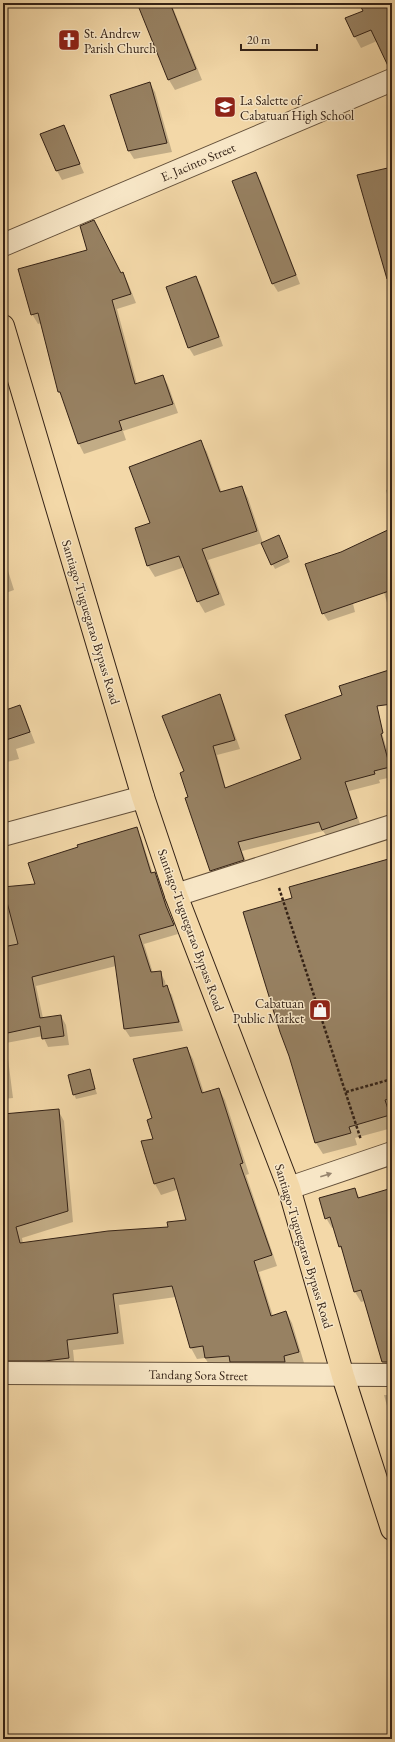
<svg xmlns="http://www.w3.org/2000/svg" width="395" height="1742" font-family="'EB Garamond',serif">
	<rect width="100%" height="100%" fill="#f3d8a8"/>
	<filter id="stains"><feTurbulence type="fractalNoise" baseFrequency=".005" numOctaves="4"/><feColorMatrix values="0 0 0 0 .2 0 0 0 0 .09 0 0 0 0 .02 0 0 0 .5 -.17"/></filter>
	<radialGradient id="worn" r=".72"><stop offset=".6" stop-color="#630" stop-opacity="0"/><stop offset="1" stop-color="#630" stop-opacity=".3"/></radialGradient>
	<!-- shadow -->
	<g fill="#0003">
		<polygon points="139,3 171,3 202,80 175,90 169,80"/>
		<polygon points="360,3 392,3 392,65 377,41 361,48 355,37 347,19 364,11"/>
		<polygon points="150,83 155,92 172,152 134,159 129,151"/>
		<polygon points="63,126 84,173 62,180 57,171"/>
		<polygon points="256,173 261,182 300,284 278,292 273,284 234,182"/>
		<polygon points="123,274 128,283 136,303 117,309 137,384 163,376 168,385 178,413 123,431 126,440 84,454 79,444 64,399 59,392 41,323 38,324 32,314"/>
		<polygon points="196,278 201,286 223,346 194,356 189,348"/>
		<polygon points="200,441 207,452 222,493 242,487 248,498 263,543 281,541 290,562 275,569 262,543 208,560 225,605 205,613 198,601 185,567 155,577 148,566 136,529 151,524"/>
		<polygon points="392,488 392,513 386,490"/>
		<polygon points="392,529 392,619 368,540"/>
		<polygon points="3,555 14,590 3,594"/>
		<polygon points="343,562 355,612 328,621 323,613"/>
		<polygon points="369,688 392,767 392,777 379,780 380,783 349,791 361,827 328,838 323,831 242,851 249,869 216,880 211,871 189,797 185,772 219,695 224,704 240,749 217,755 226,789 302,759"/>
		<polygon points="3,701 6,711 19,707 25,717 35,743 16,749 19,759 3,763"/>
		<polygon points="136,828 141,837 153,874 155,873 160,882 171,917 178,934 144,944 153,973 160,972 165,981 166,987 172,995 183,1031 130,1037 124,1028 116,966 36,986 43,1018 61,1016 66,1025 69,1045 48,1047 43,1036 6,1043 13,1098 3,1099 3,888 36,885"/>
		<polygon points="392,859 392,1128 355,1138 357,1145 323,1154 316,1143 293,898"/>
		<polygon points="187,1048 193,1059 204,1093 219,1089 225,1100 249,1174 246,1175 277,1266 259,1272 273,1316 286,1312 292,1323 304,1363 289,1367 212,1369 205,1358 197,1359 191,1348 176,1297 119,1305 124,1344 73,1350 75,1369 3,1373 3,1115 58,1110 64,1121 73,1222 22,1238 23,1244 169,1227 188,1220 179,1189 161,1195 155,1184 153,1119"/>
		<polygon points="90,1071 97,1094 76,1099 74,1094"/>
		<polygon points="355,1189 360,1199 392,1189 392,1373 389,1372 383,1362 365,1301 361,1302 355,1292 345,1255 340,1247 334,1228 332,1228 326,1218"/>
		<polygon points="384,1395 392,1395 392,1424"/>
	</g>
	<!-- building -->
	<g fill="#978162" stroke="#342216">
		<polygon points="137,3 170,3 196,69 168,80"/>
		<polygon points="359,3 392,3 392,68 389,68 371,30 354,37 345,18 363,11"/>
		<polygon points="150,82 167,143 128,151 110,95"/>
		<polygon points="64,125 80,164 56,171 40,134"/>
		<polygon points="392,167 392,279 387,279 357,175"/>
		<polygon points="256,172 296,275 272,284 232,181"/>
		<polygon points="94,220 121,273 123,272 131,294 112,300 135,384 163,375 173,404 119,421 122,430 78,444 60,392 58,392 38,313 31,315 18,269 87,250 80,226"/>
		<polygon points="196,276 219,337 188,348 166,287"/>
		<polygon points="201,440 220,492 242,486 257,531 202,549 219,594 197,602 179,556 147,566 135,528 150,523 129,467"/>
		<polygon points="392,528 392,590 322,614 305,564 341,552"/>
		<polygon points="279,535 288,557 271,565 261,543"/>
		<polygon points="392,669 392,704 377,706 383,733 381,734 390,767 374,771 375,774 345,782 357,818 322,830 319,822 238,842 244,860 210,871 185,798 188,797 180,773 184,771 162,716 220,694 235,740 213,746 225,788 301,759 285,715 342,695 339,686"/>
		<polygon points="20,705 30,732 3,741 3,711"/>
		<polygon points="137,827 151,873 155,872 166,906 174,925 139,935 151,972 161,971 163,987 167,985 179,1022 124,1029 114,956 32,977 40,1018 61,1015 64,1036 42,1039 40,1026 3,1034 3,947 18,944 3,887 35,884 28,863 78,847 77,845"/>
		<polygon points="392,858 392,1098 385,1100 390,1115 349,1127 351,1133 315,1143 289,1056 280,1032 243,912 292,898 289,887"/>
		<polygon points="187,1047 202,1093 219,1088 243,1163 240,1164 272,1255 254,1261 271,1316 286,1311 299,1352 284,1356 285,1362 230,1362 229,1356 205,1358 203,1346 190,1348 172,1286 113,1294 118,1333 67,1340 69,1358 45,1361 3,1361 3,1114 59,1109 68,1211 16,1227 20,1243 108,1231 168,1227 167,1222 186,1220 174,1178 154,1184 141,1141 153,1139 147,1120 152,1118 133,1059"/>
		<polygon points="90,1069 95,1089 73,1095 68,1075"/>
		<polygon points="355,1188 358,1198 392,1188 392,1362 382,1362 361,1290 354,1292 341,1246 339,1247 330,1217 325,1219 319,1198"/>
	</g>
	<g fill="none" stroke-linecap="round" stroke-linejoin="round">
		<!-- minor casing -->
		<g stroke="#64503a" stroke-width="24">
			<g id="minor">
				<polyline points="3,245 392,80"/>
				<polyline points="3,835 143,797"/>
				<polyline points="176,895 392,826"/>
				<polyline points="289,1188 392,1153"/>
				<polyline points="3,1373 392,1375"/>
			</g>
		</g>
		<!-- highway casing -->
		<g stroke="#342216" stroke-width="24">
			<polyline id="highway" points="3,326 143,797 176,895 289,1188 343,1376 392,1529"/>
		</g>
		<!-- path -->
		<g stroke="#342216" stroke-width="2.5" stroke-dasharray="3 2" stroke-linecap="butt">
			<polyline points="279,888 361,1140"/>
			<polyline points="346,1092 392,1079"/>
		</g>
		<!-- minor -->
		<use href="#minor" stroke="#f7e6c6" stroke-width="22"/>
		<!-- highway -->
		<use href="#highway" stroke="#f3d8a8" stroke-width="22"/>
	</g>
	<!-- one-way arrows -->
	<defs><path id="oneway-solid" d="M-6-.8H1V-3.2L6.5 0L1 3.2V.8H-6Z"/></defs>
	<use fill="#96846e" href="#oneway-solid" transform="translate(326 1175) rotate(-18)"/>
	<!-- icons -->
	<defs>
		<g id="church-square" transform="scale(1.15)"><rect x="-9" y="-9" width="18" height="18" rx="4" fill="#8f2418" stroke="#f7e6c6"/><path d="M-1.2-6h2.4v3.5h3.3v2.4h-3.3V6h-2.4V-.1h-3.3v-2.4h3.3Z" fill="#fff"/></g>
		<g id="university-square" transform="scale(1.15)"><rect x="-9" y="-9" width="18" height="18" rx="4" fill="#8f2418" stroke="#f7e6c6"/><path d="M0-5L7-2L0 1L-7-2ZM-4 1L0 2.5L4 1V4Q0 6-4 4Z" fill="#fff"/></g>
		<g id="shop-square" transform="scale(1.15)"><rect x="-9" y="-9" width="18" height="18" rx="4" fill="#8f2418" stroke="#f7e6c6"/><path d="M-5-2.5h2.3a2.7 3.5 0 0 1 5.4 0H5L5.5 6h-11ZM-1.5-2.5h3a1.5 2.3 0 0 0-3 0Z" fill="#fff"/></g>
	</defs>
	<g fill-rule="evenodd">
		<use href="#church-square" x="69" y="40"/>
		<use href="#university-square" x="225" y="107"/>
		<use href="#shop-square" x="320" y="1010"/>
	</g>
	<g text-anchor="middle" dominant-baseline="central" stroke-width="3" stroke-linejoin="round" paint-order="stroke">
		<!-- poi labels -->
		<g font-size="13" fill="#342216" stroke="#f7e6c6" text-anchor="start">
			<text x="84" y="33">St. Andrew<tspan x="84" dy="15">Parish Church</tspan></text>
			<text x="240" y="100">La Salette of<tspan x="240" dy="15">Cabatuan High School</tspan></text>
			<text x="304" y="1003" text-anchor="end">Cabatuan<tspan x="304" dy="15">Public Market</tspan></text>
		</g>
		<!-- street labels -->
		<g font-size="13" fill="#342216" stroke="#f7e6c6">
			<text transform="translate(198 162) rotate(-23)">E. Jacinto Street</text>
			<text transform="translate(91 622) rotate(73)">Santiago-Tuguegarao Bypass Road</text>
			<text transform="translate(191 930) rotate(70)">Santiago-Tuguegarao Bypass Road</text>
			<text transform="translate(304 1246) rotate(73)">Santiago-Tuguegarao Bypass Road</text>
			<text transform="translate(198 1375) rotate(1)">Tandang Sora Street</text>
		</g>
	</g>
	<!-- margin -->
	<rect width="395" height="1742" fill="none" stroke="#f3d8a8" stroke-width="16"/>
	<rect x="4" y="4" width="387" height="1734" fill="none" stroke="#342216" stroke-width="2"/>
	<rect x="8" y="8" width="379" height="1726" fill="none" stroke="#342216"/>
	<!-- scale -->
	<path d="M241 44v6h76v-6" fill="none" stroke="#342216" stroke-width="2"/>
	<text x="247" y="44" font-size="12" fill="#342216" stroke="#f7e6c6" stroke-width="3" paint-order="stroke">20 m</text>
	<rect width="100%" height="100%" filter="url(#stains)"/>
	<rect width="100%" height="100%" fill="url(#worn)"/>
</svg>
